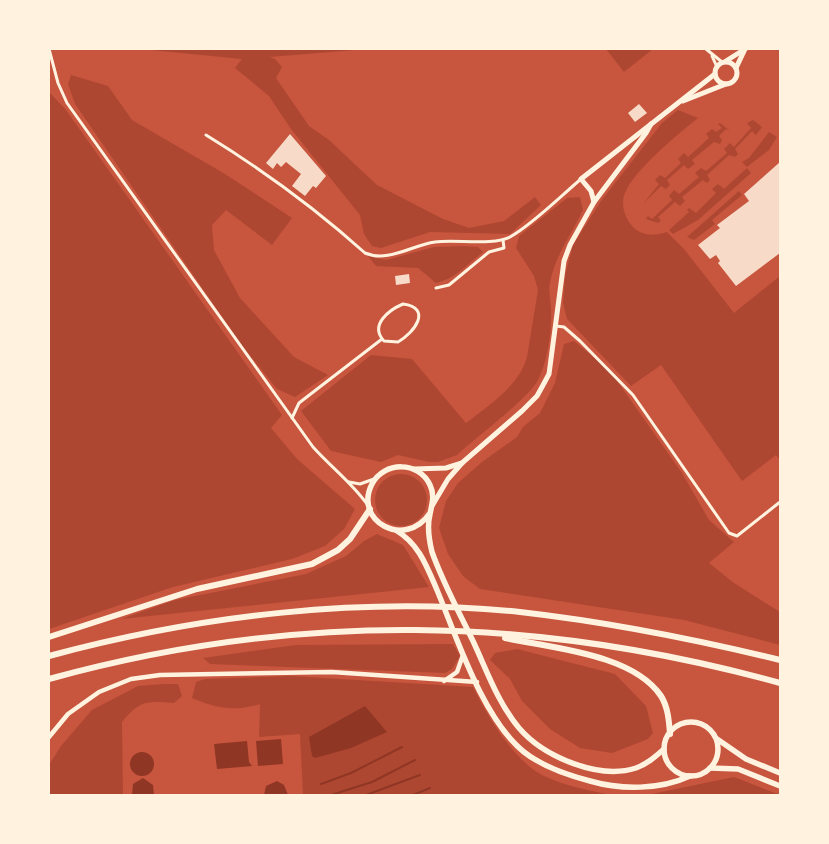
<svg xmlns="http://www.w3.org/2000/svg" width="829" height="844" font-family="'Times New Roman',serif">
	<rect width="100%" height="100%" fill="#c8553d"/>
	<!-- green -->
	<g fill="#ae4732">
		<polygon points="141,49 368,49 269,57 275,59 282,67 276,78 309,126 329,140 377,185 443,219 469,228 504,221 535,197 541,205 510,234 430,232 381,248 372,246 364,234 360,215 291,129 269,96 235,68 242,59"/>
		<polygon points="606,49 653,49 624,72"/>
		<polygon points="71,75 108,86 132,120 225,174 292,218 272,245 226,210 212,225 214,250 240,298 294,357 328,375 295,397 277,389 243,347 75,104 68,84"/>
		<polygon points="49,92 66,110 282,415 271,428 297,459 355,509 344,529 325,546 292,559 173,587 49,629"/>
		<path d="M 678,110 L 698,118 C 678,134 634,170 625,193 C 620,204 625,220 634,228 C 643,236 656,236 667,232 L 684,249 L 734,313 L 780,276 L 780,460 L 776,455 L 742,481 L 661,365 L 631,386 L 567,319 L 563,303 L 565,275 L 573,245 L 601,201 L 662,123 Z"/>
		<polygon points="753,120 762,127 756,135 752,131 735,149 738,154 735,157 729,155 707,175 710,180 707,183 703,180 682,197 685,201 680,206 675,202 658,217 661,221 658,223 646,219 648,216 652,219 672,200 669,196 674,190 679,194 699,177 695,173 701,168 706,171 727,153 724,149 730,143 734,147 751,128 747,123"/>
		<polygon points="720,123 730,131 726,129 719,136 722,140 720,144 714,142 692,160 695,164 688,169 684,165 667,180 670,185 666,189 661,186 643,204 659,184 655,180 660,175 665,178 681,163 678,159 684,153 688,157 709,138 706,134 712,129 716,132 722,128 718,124"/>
		<polygon points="769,132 777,137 769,150 747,167 742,162 749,158"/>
		<polygon points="747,168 751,173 698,220 673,234 669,230 689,212 687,210 689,208 696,213 716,193 712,189 718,184 724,189"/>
		<polygon points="739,191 742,195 712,220 715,224 694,240 687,237"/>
		<path d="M 580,197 L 583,210 C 572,234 555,255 550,283 C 548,291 551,301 551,309 C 552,331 548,360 538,380 C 529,398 475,438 457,455 L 438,462 L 429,462 L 398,455 L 381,462 L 331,451 L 301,411 L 371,355 L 412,359 L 466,423 C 489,405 519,386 527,357 L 538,290 L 534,276 L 516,248 L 519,236 L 567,198 Z"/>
		<path d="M 464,246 L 478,247 L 483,252 C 469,263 455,279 436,283 L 418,268 L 376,266 L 368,256 L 386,260 L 434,247 Z"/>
		<polygon points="574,341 610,371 682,473 709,520 734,542 709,563 734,583 780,612 780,645 684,620 480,589 463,576 448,554 439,528 446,501 458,483 482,462 517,437 523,427 540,413 555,383 564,344"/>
		<circle cx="401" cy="500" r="26"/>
		<polygon points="377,534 403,545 429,587 121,619 175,600 306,574 346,556 364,541"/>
		<polygon points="453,644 460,656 452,669 445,673 210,664 203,658 296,645"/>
		<polygon points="517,649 615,674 646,706 653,733 648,739 612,753 580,748 550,729 522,701 510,679 490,660 495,653"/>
		<path d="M 291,676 L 473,687 C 487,715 508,751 534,770 C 554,784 587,790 611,795 L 303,795 L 300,734 L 259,737 L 260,704 C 235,712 215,708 192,698 L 196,682 L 205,679 Z"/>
		<path d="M 163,684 L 178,684 L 182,696 L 174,703 C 147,701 140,700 122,722 L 123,795 L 49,795 L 49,765 L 61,746 L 92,710 L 138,686 Z"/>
		<polygon points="734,777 780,795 647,795"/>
	</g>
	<!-- water -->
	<g fill="#8f3625">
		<polygon points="365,706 387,732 351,748 315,758 312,756 309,737"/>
		<polygon points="281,739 283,764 258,766 256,741"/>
		<polygon points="247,741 249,762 252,766 217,769 214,744"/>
		<circle cx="142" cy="764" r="12"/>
		<polygon points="143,778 153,785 154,795 132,795 133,784"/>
		<polygon points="277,781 284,785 288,795 264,795 266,786"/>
	</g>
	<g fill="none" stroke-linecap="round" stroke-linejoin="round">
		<!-- stream -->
		<g stroke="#8f3625" stroke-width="2">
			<polyline points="321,784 351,773 402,747"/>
			<polyline points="331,795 372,782 415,760"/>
			<polyline points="366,795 420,775"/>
			<polyline points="413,795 430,788"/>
		</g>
	</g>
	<!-- building -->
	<g fill="#f7dbc8">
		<polygon points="639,104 647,113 635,122 628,113"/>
		<polygon points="290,134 326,176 316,188 313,186 305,196 292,186 301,174 286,162 281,167 277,163 273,169 266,163"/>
		<polygon points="780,162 780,253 736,286 718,263 720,261 716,255 710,259 698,245 720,228 717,225 749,201 744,194"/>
		<polygon points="409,274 410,283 396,285 395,276"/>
	</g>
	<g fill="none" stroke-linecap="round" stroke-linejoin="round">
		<!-- minor -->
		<g stroke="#fff3e0" stroke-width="3">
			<path d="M 49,49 L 58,83 L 67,103 L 313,447 C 331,467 352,483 367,504"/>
			<polyline points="706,49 722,62"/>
			<polyline points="712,56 717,67"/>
			<path d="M 206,135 C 263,170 315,208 365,253 C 388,263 412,245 435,242 C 455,239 493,246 510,237 C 532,225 562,195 581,179"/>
			<polyline points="436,288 449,285 489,252 504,248 503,240"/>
			<path d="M 403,304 C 433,308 414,333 398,342 L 384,341 C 369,325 389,310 403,304 Z"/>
			<polyline points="556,326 564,327 580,341 633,395 729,533 737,536 780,502"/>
			<polyline points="292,418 299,403 382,339"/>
			<polyline points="349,482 360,484 374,479"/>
		</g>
		<!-- tertiary -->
		<g stroke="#fff3e0" stroke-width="4.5">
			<polyline points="444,681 457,672 463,655"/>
			<polyline points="49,737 68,714 99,692 131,679 160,675 332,672 477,682"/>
		</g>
		<!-- secondary -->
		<g stroke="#fff3e0" stroke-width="5">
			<polyline points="726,61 745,49"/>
			<circle cx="726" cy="73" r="11"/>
			<polyline points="736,68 745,49"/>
			<polyline points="683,101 726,84"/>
			<polyline points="594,202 646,133 651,124"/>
			<polyline points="414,469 446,468 462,463"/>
			<polyline points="432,506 448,479 462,463 522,411 537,396 542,387 549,374 564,261 570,245 594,202 591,191 581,179 715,74"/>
		</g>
		<!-- trunk -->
		<g stroke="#fff3e0" stroke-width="5.5">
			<path d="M 430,513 C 405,550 353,521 372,484 C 384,461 419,461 430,485 C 435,495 432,504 430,514 C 427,526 429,540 432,552 C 443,583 459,612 473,641 C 487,671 498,703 519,728 C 544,757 599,780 636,768 C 647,764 655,757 664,749"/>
			<path d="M 397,531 C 419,544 427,567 437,590 C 457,638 483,719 524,752 C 543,767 567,775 590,781 C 621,790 660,790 690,776"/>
			<circle cx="691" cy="749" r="27"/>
			<polyline points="717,739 746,759 780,773"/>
			<polyline points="710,768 738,769 780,786"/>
		</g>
		<!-- motorway -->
		<g stroke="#fff3e0" stroke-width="6">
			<polyline points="49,637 197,589 312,564 338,550 350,539 370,509"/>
			<path d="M 505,638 C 552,648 633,654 661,696 C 668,707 669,721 670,734"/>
			<path d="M 49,656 C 201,615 363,596 520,612 C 608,622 694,639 780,660"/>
			<path d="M 49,679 C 296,611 534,615 780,683"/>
		</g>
	</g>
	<!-- border -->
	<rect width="829" height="844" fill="none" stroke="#fff3e0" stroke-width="100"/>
</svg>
